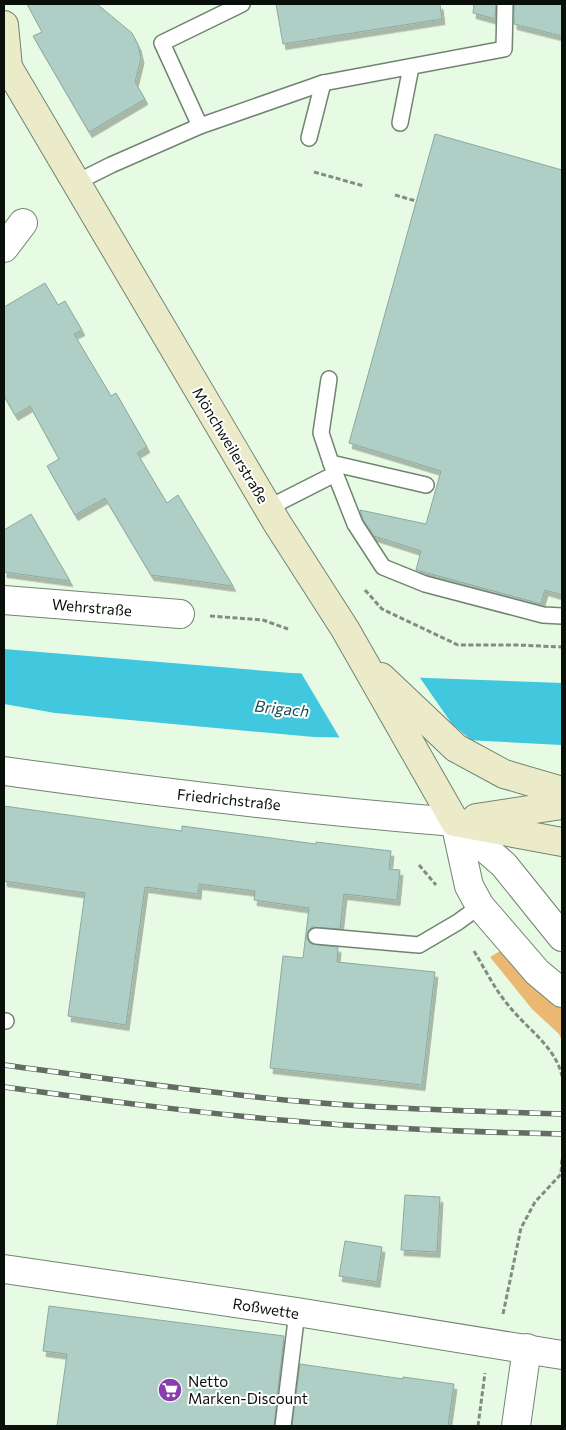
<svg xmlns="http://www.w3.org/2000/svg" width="566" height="1430" font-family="Commissioner,sans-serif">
	<defs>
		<filter id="shadow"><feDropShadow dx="3" dy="5.5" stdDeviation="0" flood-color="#0004"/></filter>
	</defs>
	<rect width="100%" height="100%" fill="#e6fae4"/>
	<!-- green -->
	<polygon fill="#eab872" points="500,951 562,1007 562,1041 559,1034 532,1009 490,957"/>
	<!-- water -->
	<polygon fill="#41c8de" points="4,649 291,673 562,683 562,745 447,739 314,737 55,713 4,704"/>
	<!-- pier -->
	<polygon fill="#e6fae4" points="300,671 418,675 452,724 475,743 341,740"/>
	<!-- building -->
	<g fill="#afcfc6" stroke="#8ba9a1" filter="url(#shadow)">
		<polygon points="27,4 97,4 132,33 138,45 141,58 135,82 145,99 89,132 33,36 42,32"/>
		<polygon points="276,4 440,4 442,19 283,44"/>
		<polygon points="474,4 496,4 495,19 473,13"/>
		<polygon points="514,4 562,4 562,36 514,24"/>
		<polygon points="435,134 562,170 562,595 545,590 541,604 416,570 421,551 374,536 363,520 360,510 426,524 441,471 349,443"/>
		<polygon points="45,283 58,305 65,301 82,330 74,334 111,396 116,393 147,447 137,453 167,503 178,495 233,586 151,575 105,498 75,515 47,466 59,459 30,406 15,415 4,396 4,307"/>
		<polygon points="31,514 70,581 4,572 4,530"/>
		<polygon points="4,806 182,831 182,826 316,844 316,842 391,851 389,869 400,870 397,900 344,894 340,929 312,927 309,930 307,936 308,940 311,944 338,947 337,962 435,972 422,1085 270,1068 283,956 303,958 309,908 254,900 255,891 199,884 198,894 145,887 126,1025 68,1016 85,893 4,881"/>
		<polygon points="405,1195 440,1197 437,1252 401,1250"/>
		<polygon points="345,1241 382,1247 377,1282 339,1276"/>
		<polygon points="49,1306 284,1336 274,1426 57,1426 67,1354 43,1351"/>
		<polygon points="300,1364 403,1379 403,1377 454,1384 448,1426 292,1426"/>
	</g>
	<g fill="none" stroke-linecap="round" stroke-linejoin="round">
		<!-- service casing -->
		<g stroke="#728471" stroke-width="18">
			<g id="service">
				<polyline points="400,123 411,67"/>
				<polyline points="200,126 162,43 242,4"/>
				<polyline points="309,138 323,83"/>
				<polyline points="75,183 111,165 200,126 323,83 504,49 505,4"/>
				<polyline points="329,379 321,433 331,463"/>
				<polyline points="426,485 331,463 355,524 383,567 425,584 543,615 562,616"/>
				<polyline points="268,508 335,474"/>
				<polyline points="316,936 419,945 458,922 480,906"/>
				<polyline points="4,1021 6,1021"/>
				<polyline points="283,1426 297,1312"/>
			</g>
		</g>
		<!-- minor casing -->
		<g stroke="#728471" stroke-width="30">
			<g id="minor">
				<polyline points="4,248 23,223"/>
				<polyline points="4,600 180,614"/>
				<polyline points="455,822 469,886 480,906 537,972 562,993"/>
				<polyline points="455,822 504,865 562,937"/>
				<polyline points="4,1269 297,1312 562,1355"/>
				<polyline points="516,1426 527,1348"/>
			</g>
		</g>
		<!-- tertiary casing -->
		<g stroke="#728471" stroke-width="30">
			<path id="tertiary" d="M 4,771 C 154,792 304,810 455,822"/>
		</g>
		<!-- secondary casing -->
		<g stroke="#728471" stroke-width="30">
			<g id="secondary">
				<polyline points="4,25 8,67 277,523 345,629 455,822"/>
				<polyline points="381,677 456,748 504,774 562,791"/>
				<polyline points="476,818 562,805"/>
				<polyline points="455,822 562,842"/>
			</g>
		</g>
		<!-- path -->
		<g stroke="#808e7f" stroke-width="3" stroke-dasharray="5 2.5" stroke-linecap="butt">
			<polyline points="314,172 364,186"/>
			<polyline points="395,195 416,201"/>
			<polyline points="365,590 382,609 458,645 518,645 562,647"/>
			<polyline points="210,616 263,620 288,629"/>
			<polyline points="419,865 436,885"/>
			<path d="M 474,951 C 485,969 495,990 509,1006 C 527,1029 555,1046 562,1076"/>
			<polyline points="503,1314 521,1228 535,1202 561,1174 562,1158"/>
			<polyline points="478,1426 485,1373"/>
		</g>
		<!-- service -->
		<use href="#service" stroke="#fff" stroke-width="15"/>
		<!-- minor -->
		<use href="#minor" stroke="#fff" stroke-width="28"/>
		<!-- tertiary -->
		<use href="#tertiary" stroke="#fff" stroke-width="28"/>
		<!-- secondary -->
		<use href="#secondary" stroke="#ebebca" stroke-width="28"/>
		<!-- rail casing -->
		<g stroke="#606d60" stroke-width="5.5">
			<g id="rail">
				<path d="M 4,1065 C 101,1078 199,1092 297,1101 C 385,1109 474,1111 562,1114"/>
				<path d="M 4,1087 C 100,1100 197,1113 294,1121 C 383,1129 473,1132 562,1134"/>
			</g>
		</g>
		<!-- rail -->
		<use href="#rail" stroke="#fff" stroke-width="4" stroke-dasharray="11" stroke-linecap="butt"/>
	</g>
	<!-- icons -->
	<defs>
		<g id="supermarket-disc" transform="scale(1.25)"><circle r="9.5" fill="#893dae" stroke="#fff"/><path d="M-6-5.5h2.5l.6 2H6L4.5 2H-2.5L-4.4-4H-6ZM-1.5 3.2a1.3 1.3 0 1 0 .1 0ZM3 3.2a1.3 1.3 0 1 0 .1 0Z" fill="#fff"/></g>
	</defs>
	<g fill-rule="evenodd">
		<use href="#supermarket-disc" x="170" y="1390"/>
	</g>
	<g text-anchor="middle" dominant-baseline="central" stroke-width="4" stroke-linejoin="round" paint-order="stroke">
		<!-- street labels -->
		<g font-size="15" fill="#091009" stroke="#fff">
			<text transform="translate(231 445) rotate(59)">Mönchweilerstraße</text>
			<text transform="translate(92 607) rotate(5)">Wehrstraße</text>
			<text transform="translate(229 799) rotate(6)">Friedrichstraße</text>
			<text transform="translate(266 1308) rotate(9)">Roßwette</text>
		</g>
		<!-- poi labels -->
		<g font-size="15" fill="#091009" stroke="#fff" text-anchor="start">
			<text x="188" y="1381">Netto<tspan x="188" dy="17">Marken-Discount</tspan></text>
		</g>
		<!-- water labels -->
		<g font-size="16" font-style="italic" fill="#154e57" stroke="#fff">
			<text transform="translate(282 708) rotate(6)">Brigach</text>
		</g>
	</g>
	<!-- border -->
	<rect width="566" height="1430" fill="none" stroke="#091009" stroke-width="10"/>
</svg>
